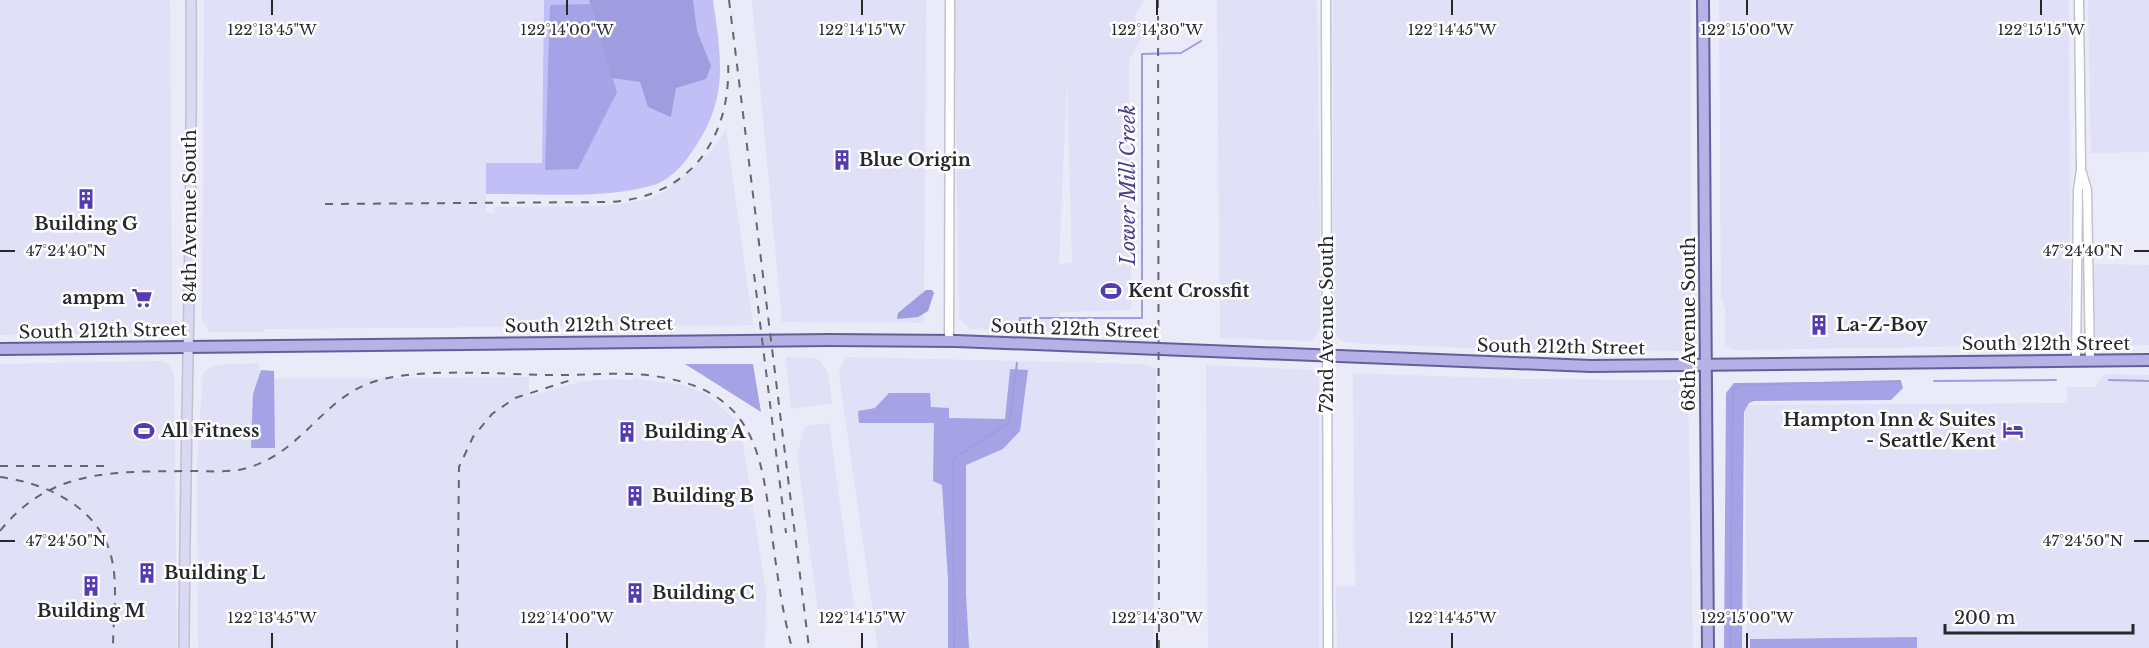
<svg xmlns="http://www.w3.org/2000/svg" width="2149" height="648" font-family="'Libre Baskerville',serif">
	<rect width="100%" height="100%" fill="#eaeaf8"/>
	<!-- built -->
	<g fill="#e0e0f6" fill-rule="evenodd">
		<polygon points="0,0 170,0 172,323 163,332 0,335"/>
		<polygon points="204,0 544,0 542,163 486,163 486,213 494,213 495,207 604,206 650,199 670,188 708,155 726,130 753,325 264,329 263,332 210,332 202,320"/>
		<polygon points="752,0 926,0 924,323 782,322"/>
		<path d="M 954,0 L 1144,0 L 1134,17 L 1146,32 L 1129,59 L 1131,310 L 1060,312 L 1061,332 L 970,329 L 959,318 ZM 1067,77 L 1072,263 L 1060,264 L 1059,263 Z"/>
		<polygon points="1217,0 1317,0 1321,326 1312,341 1220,338"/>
		<polygon points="1333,0 1691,0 1691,338 1683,351 1490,349 1350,343 1340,340 1336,334 1333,295"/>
		<polygon points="1719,0 2069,0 2070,337 2066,342 2059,345 1734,350 1728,347 1725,344 1725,309 1721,297"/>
		<polygon points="2088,0 2149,0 2149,152 2091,153"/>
		<polygon points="2094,264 2149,265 2149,345 2109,344 2095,333"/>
		<polygon points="786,357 815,358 821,362 828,373 832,403 791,409"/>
		<polygon points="848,357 1143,364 1156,368 1153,648 878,648 839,374 842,362"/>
		<polygon points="160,361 170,365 174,374 177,648 0,648 0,364"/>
		<polygon points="259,363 260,379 529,377 529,396 584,381 616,379 633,381 634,378 684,385 707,395 740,424 766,592 765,648 198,648 197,462 203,375 206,370 216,365"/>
		<polygon points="1206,365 1312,370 1319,378 1319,648 1208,648"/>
		<polygon points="1353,373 1517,379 1674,380 1685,383 1688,388 1693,648 1337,648 1336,587 1355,586"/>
		<polygon points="2108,374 2149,375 2149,648 1917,648 1917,637 1747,639 1745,405 2067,403 2067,387 2096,387 2102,377"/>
		<polygon points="829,423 854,607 818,612 797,454 805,426"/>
	</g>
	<!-- green -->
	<path fill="#c1bff5" d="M 544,0 L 713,0 C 722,63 729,102 689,156 C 682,167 667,181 654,185 C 601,200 541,193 486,194 L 486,163 L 542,163 Z"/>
	<!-- forest -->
	<g fill="#a6a2e6">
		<polygon points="590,4 617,92 578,169 545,170 550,5"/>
		<polygon points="685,364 753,364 761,412"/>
		<polygon points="1010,369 1028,370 1020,431 1003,449 966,465 966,594 969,648 948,648 948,580 942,485 933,481 934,423 859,423 858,411 875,408 889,393 930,393 931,407 949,408 949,418 1005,419"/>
		<polygon points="261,370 274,371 275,448 251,448 253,394"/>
		<polygon points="1901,381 1903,388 1891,400 1754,401 1749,403 1744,412 1742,648 1724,648 1726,393 1734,383"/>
		<polygon points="1917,637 1917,648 1750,648 1750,639"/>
	</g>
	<!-- water -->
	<g fill="#a09ce0">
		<polygon points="589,0 693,0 697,31 711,66 706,79 676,88 671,117 648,107 640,82 612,78"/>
		<polygon points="926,290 932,290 934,293 928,311 918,317 897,319 898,313"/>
	</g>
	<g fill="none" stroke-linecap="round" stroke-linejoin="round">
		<!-- stream -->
		<g stroke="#a09ce0" stroke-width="2">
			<polyline points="1019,328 1020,318 1142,318 1142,54 1181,53 1201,41"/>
			<polyline points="2109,380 2149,381"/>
			<polyline points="1934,381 2056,380"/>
			<polyline points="954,648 953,459 1009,423 1017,363"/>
			<polyline points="1730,648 1733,389 1741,385 1900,381"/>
		</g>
		<!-- tertiary casing -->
		<g stroke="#c1c1cf" stroke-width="11">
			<g id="tertiary">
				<polyline points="1326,0 1328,648"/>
				<polyline points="2082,173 2087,190 2090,360"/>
				<polyline points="949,341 950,0"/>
				<polyline points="2076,360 2078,190 2081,169 2079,0"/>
			</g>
		</g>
		<!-- secondary casing -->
		<g stroke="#c1c1cf" stroke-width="12">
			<path id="secondary" d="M 184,648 C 185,432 193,216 191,0"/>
		</g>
		<!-- primary casing -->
		<g stroke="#645f9a" stroke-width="14">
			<g id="primary">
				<polyline points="1703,0 1708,648"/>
				<polyline points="0,349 829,340 956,341 1591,366 2149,360"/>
			</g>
		</g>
		<!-- tertiary -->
		<use href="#tertiary" stroke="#fff" stroke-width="8"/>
		<!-- secondary -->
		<use href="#secondary" stroke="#dad8f3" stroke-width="9"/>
		<!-- primary -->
		<use href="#primary" stroke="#b6b1e6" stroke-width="10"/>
		<!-- rail -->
		<g stroke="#66666e" stroke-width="2" stroke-dasharray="8 8" stroke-linecap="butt">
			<polyline points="729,0 809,648"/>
			<polyline points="1158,0 1159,648"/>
			<path d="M 325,204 L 609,202 C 690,198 732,138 728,60"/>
			<polyline points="754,274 786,533"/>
			<polyline points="0,466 107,466"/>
			<path d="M 0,477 C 47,483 101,508 112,560 C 118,587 113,620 113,648"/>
			<path d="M 0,531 C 51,467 117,472 190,471 C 209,471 229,473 247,468 C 302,452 321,401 370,383 C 411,367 500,374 546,375 C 586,376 627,370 666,378 C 757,395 762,459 772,535 C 777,573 782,611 792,648"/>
			<polyline points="457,648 459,467 473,437 492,414 515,398 571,380"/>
		</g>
	</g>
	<!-- ticks -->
	<path fill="none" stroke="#27272c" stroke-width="2" d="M 272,0 L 272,15M 567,0 L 567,15M 862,0 L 862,15M 1157,0 L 1157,15M 1452,0 L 1452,15M 1747,0 L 1747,15M 2041,0 L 2041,15M 0,251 L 15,251M 2134,251 L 2149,251M 0,541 L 15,541M 2134,541 L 2149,541M 272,633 L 272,648M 567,633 L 567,648M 862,633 L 862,648M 1157,633 L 1157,648M 1452,633 L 1452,648M 1747,633 L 1747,648"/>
	<!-- icons -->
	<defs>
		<g id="building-bare" transform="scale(1.62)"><path d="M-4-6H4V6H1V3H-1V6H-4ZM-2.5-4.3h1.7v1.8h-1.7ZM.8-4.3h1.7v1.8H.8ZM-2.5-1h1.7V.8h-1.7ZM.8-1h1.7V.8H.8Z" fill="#543bb3" stroke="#fff" stroke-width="2.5" paint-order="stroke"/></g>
		<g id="stadium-bare" transform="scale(1.62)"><path d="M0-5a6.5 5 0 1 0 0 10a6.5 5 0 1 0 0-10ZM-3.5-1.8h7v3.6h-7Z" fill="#543bb3" stroke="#fff" stroke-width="2.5" paint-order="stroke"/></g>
		<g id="supermarket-bare" transform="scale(1.62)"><path d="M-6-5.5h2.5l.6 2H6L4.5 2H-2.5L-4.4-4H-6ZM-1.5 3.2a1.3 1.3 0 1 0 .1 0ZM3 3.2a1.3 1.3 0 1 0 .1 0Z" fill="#543bb3" stroke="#fff" stroke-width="2.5" paint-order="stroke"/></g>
		<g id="hotel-bare" transform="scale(1.62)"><path d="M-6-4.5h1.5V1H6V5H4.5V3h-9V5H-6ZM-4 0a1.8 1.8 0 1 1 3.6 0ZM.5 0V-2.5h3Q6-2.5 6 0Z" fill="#543bb3" stroke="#fff" stroke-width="2.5" paint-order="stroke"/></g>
	</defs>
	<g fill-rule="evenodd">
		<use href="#building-bare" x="842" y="160"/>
		<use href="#building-bare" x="86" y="199"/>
		<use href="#stadium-bare" x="1111" y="291"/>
		<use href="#supermarket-bare" x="142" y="298"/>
		<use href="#building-bare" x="1819" y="325"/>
		<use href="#hotel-bare" x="2013" y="430"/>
		<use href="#stadium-bare" x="144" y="431"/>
		<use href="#building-bare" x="627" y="432"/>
		<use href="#building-bare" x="635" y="496"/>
		<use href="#building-bare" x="147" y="573"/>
		<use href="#building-bare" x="91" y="586"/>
		<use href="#building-bare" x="635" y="593"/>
	</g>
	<g text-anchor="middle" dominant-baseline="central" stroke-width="5" stroke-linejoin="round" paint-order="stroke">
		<!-- poi labels -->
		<g font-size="18" font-weight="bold" fill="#27272c" stroke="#fff" text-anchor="start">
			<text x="859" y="160">Blue Origin</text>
			<text x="86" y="224" text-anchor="middle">Building G</text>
			<text x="1128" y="291">Kent Crossfit</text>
			<text x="125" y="298" text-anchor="end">ampm</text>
			<text x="1836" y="325">La-Z-Boy</text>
			<text x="1996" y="420" text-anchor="end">Hampton Inn &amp; Suites<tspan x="1996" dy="21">- Seattle/Kent</tspan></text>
			<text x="161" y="431">All Fitness</text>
			<text x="644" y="432">Building A</text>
			<text x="652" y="496">Building B</text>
			<text x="164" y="573">Building L</text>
			<text x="652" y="593">Building C</text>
			<text x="91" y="611" text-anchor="middle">Building M</text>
		</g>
		<!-- street labels -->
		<g font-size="18" fill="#27272c" stroke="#fff">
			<text transform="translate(190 216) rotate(-90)">84th Avenue South</text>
			<text transform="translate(1327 324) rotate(-90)">72nd Avenue South</text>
			<text transform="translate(1689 324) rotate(-90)">68th Avenue South</text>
			<text transform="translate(589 325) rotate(-1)">South 212th Street</text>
			<text transform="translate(1075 329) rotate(2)">South 212th Street</text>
			<text transform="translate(103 331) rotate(-1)">South 212th Street</text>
			<text x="2046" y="344">South 212th Street</text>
			<text transform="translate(1561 347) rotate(1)">South 212th Street</text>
		</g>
		<!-- water labels -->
		<g font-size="20" font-style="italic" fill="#4a3e8e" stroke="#fff">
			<text transform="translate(1128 185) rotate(-90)">Lower Mill Creek</text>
		</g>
	</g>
	<g font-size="15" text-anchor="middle" fill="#27272c" stroke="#fff" stroke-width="5" stroke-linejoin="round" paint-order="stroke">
		<text x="272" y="35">122°13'45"W</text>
		<text x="567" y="35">122°14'00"W</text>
		<text x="862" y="35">122°14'15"W</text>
		<text x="1157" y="35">122°14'30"W</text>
		<text x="1452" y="35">122°14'45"W</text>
		<text x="1747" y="35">122°15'00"W</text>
		<text x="2041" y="35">122°15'15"W</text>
		<text x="2083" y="256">47°24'40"N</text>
		<text x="66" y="256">47°24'40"N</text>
		<text x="2083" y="546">47°24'50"N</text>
		<text x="66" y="546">47°24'50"N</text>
		<text x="272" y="623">122°13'45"W</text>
		<text x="567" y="623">122°14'00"W</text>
		<text x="862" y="623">122°14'15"W</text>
		<text x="1157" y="623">122°14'30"W</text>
		<text x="1452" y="623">122°14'45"W</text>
		<text x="1747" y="623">122°15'00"W</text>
	</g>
	<!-- scale -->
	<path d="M1945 624v9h188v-9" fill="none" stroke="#27272c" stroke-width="3"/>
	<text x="1954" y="624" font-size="18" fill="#27272c" stroke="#ffffff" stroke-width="4.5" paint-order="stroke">200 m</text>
</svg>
